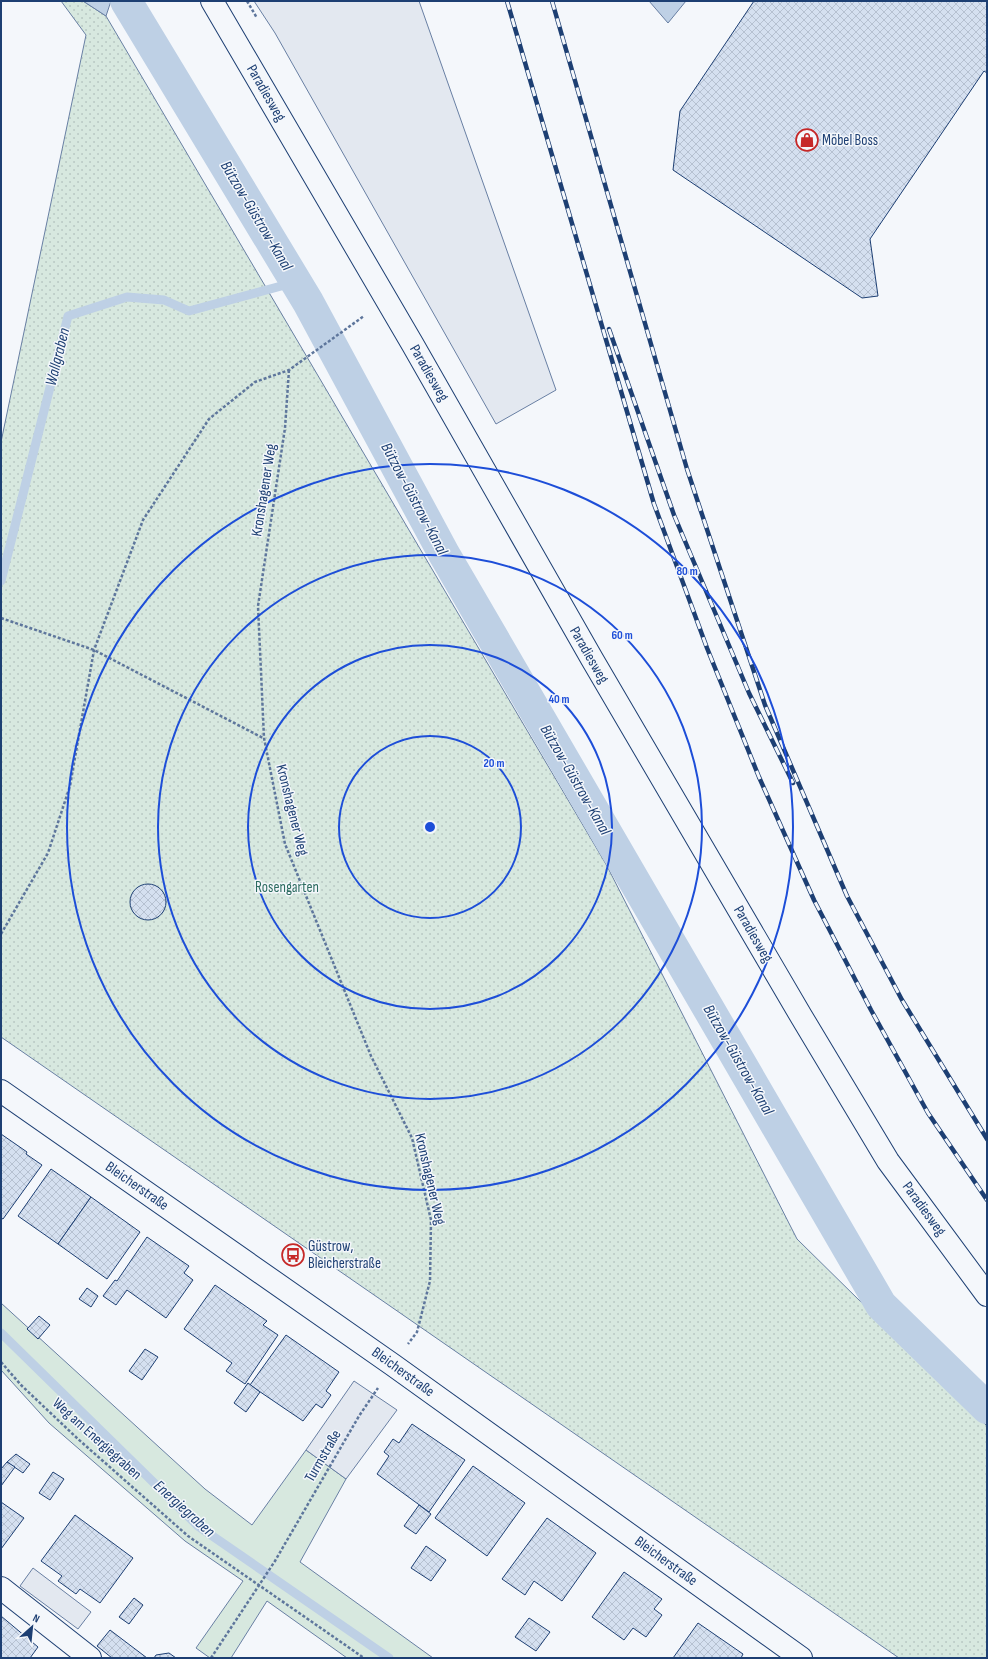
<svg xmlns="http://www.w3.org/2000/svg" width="988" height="1659" font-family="'Sofia Sans Condensed',sans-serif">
	<defs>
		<pattern id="park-dots" width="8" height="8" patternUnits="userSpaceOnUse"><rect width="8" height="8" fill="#d7e8df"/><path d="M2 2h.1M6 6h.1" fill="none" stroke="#b8c8c3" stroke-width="1.8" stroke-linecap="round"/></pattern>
		<pattern id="building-cross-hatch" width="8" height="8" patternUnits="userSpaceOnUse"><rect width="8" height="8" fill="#d5e0f0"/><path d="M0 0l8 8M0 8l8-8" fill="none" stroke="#b6c1d1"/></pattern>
	</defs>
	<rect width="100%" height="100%" fill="#f4f7fb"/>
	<!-- green -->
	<polygon fill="#d7e8df" stroke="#687fa3" points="1,1303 205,1489 252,1525 306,1450 346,1479 300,1562 433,1658 347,1658 267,1601 231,1658 210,1658 196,1648 243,1581 185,1541 49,1423 1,1370"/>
	<!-- park -->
	<polygon fill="url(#park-dots)" stroke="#687fa3" points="61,1 83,1 106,16 607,866 797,1239 987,1426 987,1658 899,1658 1,1037 1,442 86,35"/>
	<!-- parking -->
	<g fill="#e3e8f0" stroke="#687fa3">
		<polygon points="254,1 419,1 556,390 496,424 275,33"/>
		<polygon points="354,1381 397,1410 346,1479 306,1450"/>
		<polygon points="33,1568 91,1612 78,1629 20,1586"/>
	</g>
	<!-- water -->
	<g fill="#bed0e5" stroke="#687fa3">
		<polygon points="83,1 111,1 106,16"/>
		<polygon points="649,1 686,1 668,23"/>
	</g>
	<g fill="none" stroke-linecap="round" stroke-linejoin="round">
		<!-- stream -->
		<g stroke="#bed0e5" stroke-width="9">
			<polyline points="1,581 68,316 127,297 164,300 189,311 296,282"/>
			<polyline points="1,1333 198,1526 389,1658"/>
		</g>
		<!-- canal -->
		<polyline stroke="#bed0e5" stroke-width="32" points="126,1 308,302 444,554 881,1305 987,1408"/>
	</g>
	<!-- building -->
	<g fill="url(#building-cross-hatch)" stroke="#1d3f73">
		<polygon points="754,1 987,1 987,73 984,71 870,239 878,296 862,298 673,170 680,111"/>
		<circle cx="148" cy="902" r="18"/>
		<polygon points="1,1134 27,1152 26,1154 42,1165 3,1219 1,1218"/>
		<polygon points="51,1169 91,1197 58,1244 18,1216"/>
		<polygon points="91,1197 140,1232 107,1279 58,1244"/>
		<polygon points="147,1237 189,1266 184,1273 193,1280 166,1318 127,1290 116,1305 103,1296 115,1280 117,1281"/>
		<polygon points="215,1285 267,1321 263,1325 278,1335 245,1384 226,1371 232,1363 184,1329"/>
		<polygon points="87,1288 98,1296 91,1307 79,1299"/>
		<polygon points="39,1316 50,1325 38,1339 27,1329"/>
		<polygon points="286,1335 339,1372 326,1391 331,1395 322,1408 316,1404 303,1421 250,1385"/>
		<polygon points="145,1349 158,1357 142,1380 129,1371"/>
		<polygon points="248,1383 260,1392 246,1412 234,1403"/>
		<polygon points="412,1424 465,1460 429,1512 377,1474 389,1456 384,1452 393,1439 399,1443"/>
		<polygon points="16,1454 30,1464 23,1473 7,1462"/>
		<polygon points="7,1462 15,1467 1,1486 1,1469"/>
		<polygon points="473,1466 525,1503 487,1556 435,1518"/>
		<polygon points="53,1472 64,1479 50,1500 39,1493"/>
		<polygon points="1,1502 24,1518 1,1549"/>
		<polygon points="419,1505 431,1514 416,1534 404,1526"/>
		<polygon points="75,1515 133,1558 100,1603 80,1589 76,1594 58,1581 62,1576 41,1561"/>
		<polygon points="547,1518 596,1553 562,1601 534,1581 525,1595 502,1579"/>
		<polygon points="426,1546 446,1560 431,1581 411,1568"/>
		<polygon points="624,1572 662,1599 654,1609 662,1615 646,1637 633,1628 624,1640 592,1617"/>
		<polygon points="134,1598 143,1605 129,1624 119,1617"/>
		<polygon points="1,1616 38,1647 30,1658 1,1658"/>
		<polygon points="529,1618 550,1632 536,1651 515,1637"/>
		<polygon points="698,1623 743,1654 741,1658 673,1658"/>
		<polygon points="110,1630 147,1658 112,1658 97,1646"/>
		<polygon points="169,1653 176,1658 154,1658 156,1655"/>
	</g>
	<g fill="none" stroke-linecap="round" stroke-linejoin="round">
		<!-- street casing -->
		<g stroke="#1d3f73" stroke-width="24">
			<g id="street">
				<polyline points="212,1 413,345 592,659 801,1016 888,1161 987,1295"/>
				<polyline points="1,1588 90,1658"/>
			</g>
		</g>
		<!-- primary casing -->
		<g stroke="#1d3f73" stroke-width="24">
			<polyline id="primary" points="1,1091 393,1365 801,1658"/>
		</g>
		<!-- path -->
		<g stroke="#5e769c" stroke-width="2.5" stroke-dasharray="3 2" stroke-linecap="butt">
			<polyline points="247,1 257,18"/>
			<polyline points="289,370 285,428 258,606 264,738 285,844 371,1056 412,1138 431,1220 430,1281 417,1332 408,1344"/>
			<polyline points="1,618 94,650 263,738"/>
			<polyline points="1,934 48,853 70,786 94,650 143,520 209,419 255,382 289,370 364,316"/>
			<polyline points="1,1362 21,1385 78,1439 188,1536 364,1658"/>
			<polyline points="211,1658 275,1561 359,1416 378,1388"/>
		</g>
		<!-- street -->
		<use href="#street" stroke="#f4f7fb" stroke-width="22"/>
		<!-- primary -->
		<use href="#primary" stroke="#f4f7fb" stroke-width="22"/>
		<!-- rail casing -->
		<g stroke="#1d3f73" stroke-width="4.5">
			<g id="rail">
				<polyline points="507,1 654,504 707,648 759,777 814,900 871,1010 928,1113 987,1200"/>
				<polyline points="552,1 687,469 765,705 847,896 902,1000 987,1139"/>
				<polyline points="609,329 674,515 749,693 793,783"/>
			</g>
		</g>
		<!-- rail -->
		<use href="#rail" stroke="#f4f7fb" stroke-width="3" stroke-dasharray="9" stroke-linecap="butt"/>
	</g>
	<!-- distance rings -->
	<g fill="none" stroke="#1d4ed8" stroke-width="2">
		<circle cx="430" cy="827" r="91"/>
		<circle cx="430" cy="827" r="182"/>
		<circle cx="430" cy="827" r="272"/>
		<circle cx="430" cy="827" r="363"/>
	</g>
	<!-- icons -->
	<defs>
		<g id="shop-ring" transform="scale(1.15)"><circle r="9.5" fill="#f4f7fb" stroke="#c62828" stroke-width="1.5"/><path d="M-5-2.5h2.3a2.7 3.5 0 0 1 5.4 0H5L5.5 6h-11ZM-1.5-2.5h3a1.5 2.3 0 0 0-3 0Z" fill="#c62828"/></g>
		<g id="bus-ring" transform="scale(1.15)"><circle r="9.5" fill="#f4f7fb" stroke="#c62828" stroke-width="1.5"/><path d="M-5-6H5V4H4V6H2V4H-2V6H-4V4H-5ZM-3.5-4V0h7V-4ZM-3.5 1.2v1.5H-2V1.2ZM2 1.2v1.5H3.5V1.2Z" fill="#c62828"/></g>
	</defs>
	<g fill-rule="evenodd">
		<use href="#shop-ring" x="807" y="140"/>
		<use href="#bus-ring" x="293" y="1255"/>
	</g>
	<g text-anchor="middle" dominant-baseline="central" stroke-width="3" stroke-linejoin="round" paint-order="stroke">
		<!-- street labels -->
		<g font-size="15" fill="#1d3f73" stroke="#f4f7fb">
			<text transform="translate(266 93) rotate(60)">Paradiesweg</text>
			<text transform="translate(429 373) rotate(60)">Paradiesweg</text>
			<text transform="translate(264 490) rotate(-81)">Kronshagener Weg</text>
			<text transform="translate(589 655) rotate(60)">Paradiesweg</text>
			<text transform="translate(292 810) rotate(76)">Kronshagener Weg</text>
			<text transform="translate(753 934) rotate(60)">Paradiesweg</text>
			<text transform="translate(430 1179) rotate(77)">Kronshagener Weg</text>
			<text transform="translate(137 1186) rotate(35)">Bleicherstraße</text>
			<text transform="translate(924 1209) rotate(54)">Paradiesweg</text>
			<text transform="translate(403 1372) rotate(36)">Bleicherstraße</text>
			<text transform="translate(97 1439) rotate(42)">Weg am Energiegraben</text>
			<text transform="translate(323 1456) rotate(-60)">Turmstraße</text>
			<text transform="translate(666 1561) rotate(36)">Bleicherstraße</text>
		</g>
		<!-- poi labels -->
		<g font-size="15" fill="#1d3f73" stroke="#f4f7fb" text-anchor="start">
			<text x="822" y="140">Möbel Boss</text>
			<text x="308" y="1246">Güstrow,<tspan x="308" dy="17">Bleicherstraße</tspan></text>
		</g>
		<!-- park labels -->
		<g font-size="15" fill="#2c6c60" stroke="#f4f7fb">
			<text x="287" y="887">Rosengarten</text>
		</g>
		<!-- water labels -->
		<g font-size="16" font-style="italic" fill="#1d3f73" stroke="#f4f7fb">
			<text transform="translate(256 216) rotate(59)">Bützow-Güstrow-Kanal</text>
			<text transform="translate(58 357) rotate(-76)">Wallgraben</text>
			<text transform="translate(414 499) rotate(62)">Bützow-Güstrow-Kanal</text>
			<text transform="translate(575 780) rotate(60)">Bützow-Güstrow-Kanal</text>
			<text transform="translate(738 1060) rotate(60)">Bützow-Güstrow-Kanal</text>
			<text transform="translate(184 1509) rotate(42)">Energiegraben</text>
		</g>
	</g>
	<circle cx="430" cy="827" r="6" fill="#1d4ed8" stroke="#f4f7fb" stroke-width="2"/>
	<g font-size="12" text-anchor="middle" font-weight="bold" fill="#1d4ed8" stroke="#f4f7fb" stroke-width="3" stroke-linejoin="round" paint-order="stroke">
		<text x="687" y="575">80 m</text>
		<text x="622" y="639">60 m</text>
		<text x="559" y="703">40 m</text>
		<text x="494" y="767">20 m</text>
	</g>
	<!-- border -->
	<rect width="988" height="1659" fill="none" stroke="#1d3f73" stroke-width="4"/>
	<!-- north arrow -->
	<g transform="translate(32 1627) rotate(27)" stroke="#f4f7fb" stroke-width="3" paint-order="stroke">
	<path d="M0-3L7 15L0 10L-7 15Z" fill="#1d3f73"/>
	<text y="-6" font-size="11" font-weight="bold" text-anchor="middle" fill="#1d3f73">N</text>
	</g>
</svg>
